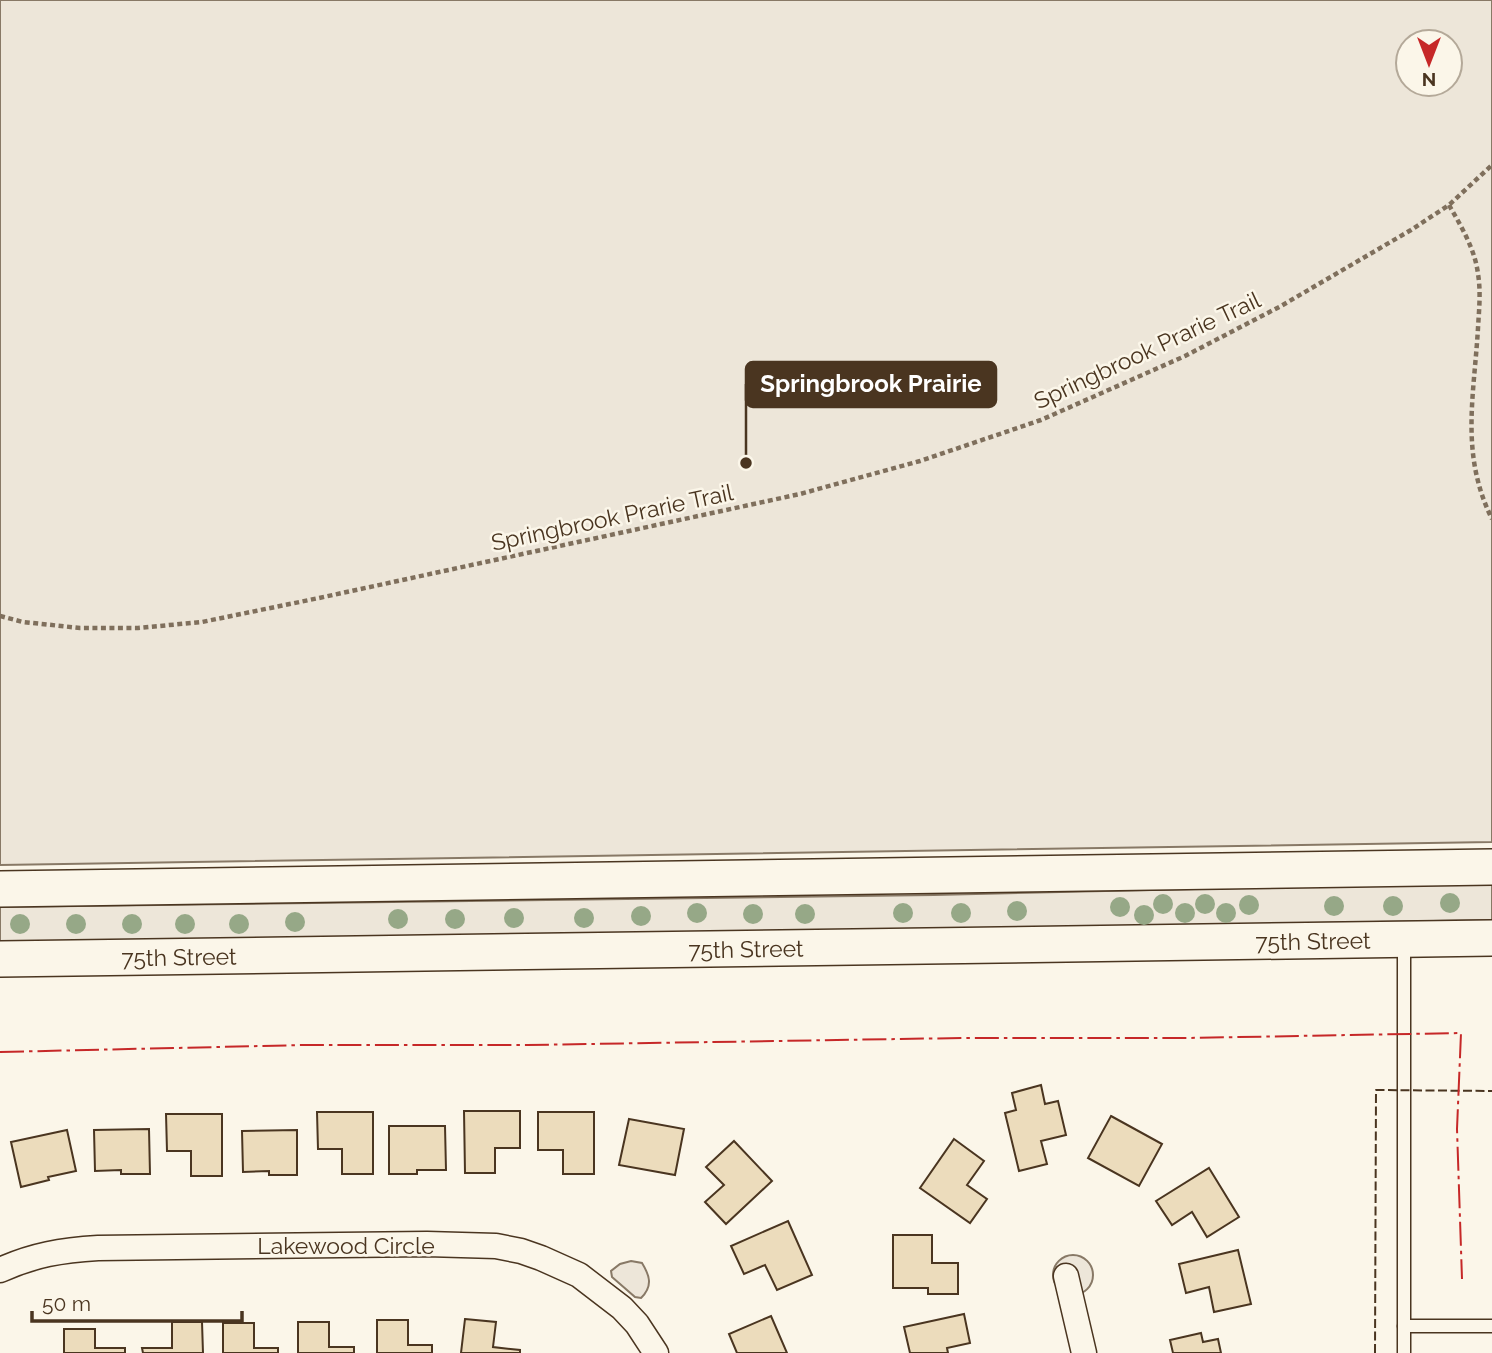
<svg xmlns="http://www.w3.org/2000/svg" width="1492" height="1353" font-family="Raleway,sans-serif">
	<rect width="100%" height="100%" fill="#fbf6e9"/>
	<!-- green -->
	<g fill="#ede6d9" stroke="#887966" stroke-width="2" fill-rule="evenodd">
		<path d="M 0,0 L 1492,0 L 1492,842 L 0,865 ZM 1408,42 L 1450,42 L 1450,84 L 1408,84 Z"/>
		<polygon points="1492,882 1492,920 583,935 0,942 0,907 934,895"/>
		<circle cx="1073" cy="1275" r="20"/>
		<path d="M 631,1261 L 642,1263 C 650,1276 653,1286 641,1298 L 635,1297 L 612,1277 L 611,1271 L 620,1264 Z"/>
	</g>
	<!-- building -->
	<g fill="#ecdcbc" stroke="#4a3520" stroke-width="2">
		<polygon points="1041,1085 1045,1104 1058,1101 1066,1135 1041,1141 1047,1164 1019,1171 1005,1113 1016,1110 1012,1093"/>
		<polygon points="464,1111 520,1111 520,1148 495,1148 495,1173 465,1173"/>
		<polygon points="317,1112 373,1112 373,1174 342,1174 342,1149 318,1149"/>
		<polygon points="538,1112 594,1112 594,1174 563,1174 563,1150 538,1150"/>
		<polygon points="166,1114 222,1114 222,1176 191,1176 191,1151 167,1151"/>
		<polygon points="1111,1116 1162,1144 1139,1186 1088,1158"/>
		<polygon points="629,1119 684,1129 675,1175 619,1165"/>
		<polygon points="389,1126 445,1126 446,1170 417,1170 417,1174 389,1174"/>
		<polygon points="149,1129 150,1174 121,1174 121,1170 95,1171 94,1130"/>
		<polygon points="67,1130 76,1171 48,1177 49,1180 21,1187 11,1142"/>
		<polygon points="297,1130 297,1175 269,1175 269,1171 243,1172 242,1131"/>
		<polygon points="954,1139 984,1161 967,1185 987,1199 970,1223 920,1188"/>
		<polygon points="734,1141 772,1181 726,1224 705,1202 724,1185 706,1167"/>
		<polygon points="1209,1168 1239,1217 1207,1237 1192,1212 1172,1225 1156,1201"/>
		<polygon points="788,1221 812,1275 777,1290 765,1265 744,1274 731,1246"/>
		<polygon points="893,1235 932,1235 932,1263 958,1263 958,1294 928,1294 928,1288 893,1288"/>
		<polygon points="1238,1250 1251,1304 1214,1312 1209,1287 1186,1293 1179,1264"/>
		<polygon points="964,1314 970,1343 947,1348 948,1353 910,1353 904,1327"/>
		<polygon points="771,1316 787,1353 737,1353 729,1334"/>
		<polygon points="465,1319 496,1322 493,1347 520,1350 520,1353 461,1353"/>
		<polygon points="377,1320 408,1320 408,1345 432,1345 432,1353 377,1353"/>
		<polygon points="172,1322 202,1322 203,1353 143,1353 142,1348 172,1348"/>
		<polygon points="298,1322 329,1322 329,1347 354,1347 354,1353 298,1353"/>
		<polygon points="223,1323 254,1323 254,1348 278,1348 278,1353 223,1353"/>
		<polygon points="64,1329 95,1329 95,1348 125,1348 125,1353 64,1353"/>
		<polygon points="1201,1333 1203,1342 1218,1339 1221,1353 1173,1353 1170,1340"/>
	</g>
	<g fill="none" stroke-linecap="round" stroke-linejoin="round">
		<!-- lane casing -->
		<g stroke="#4a3520" stroke-width="15">
			<g id="lane">
				<polyline points="1404,940 1404,1353"/>
				<polyline points="1404,1326 1492,1326"/>
			</g>
		</g>
		<!-- street casing -->
		<g stroke="#4a3520" stroke-width="27">
			<g id="street">
				<path d="M 0,1270 C 33,1255 62,1250 98,1248 L 427,1244 L 496,1246 L 521,1251 L 541,1258 L 579,1275 L 622,1308 L 637,1324 L 656,1353"/>
				<polyline points="1066,1276 1084,1353"/>
			</g>
		</g>
		<!-- secondary casing -->
		<g stroke="#4a3520" stroke-width="38">
			<g id="secondary">
				<polyline points="0,889 1492,867"/>
				<polyline points="0,959 1492,938"/>
			</g>
		</g>
		<!-- path -->
		<g stroke="#7f6f5c" stroke-width="4.5" stroke-dasharray="5 3.5" stroke-linecap="butt">
			<path d="M 1449,205 C 1461,226 1475,249 1478,274 C 1481,292 1479,310 1478,328 C 1474,397 1460,454 1492,519"/>
			<polyline points="0,616 23,622 80,628 138,628 202,622 319,598 800,494 920,461 1041,420 1185,356 1281,306 1411,230 1449,205 1492,165"/>
		</g>
		<!-- lane -->
		<use href="#lane" stroke="#fbf6e9" stroke-width="12"/>
		<!-- street -->
		<use href="#street" stroke="#fbf6e9" stroke-width="24"/>
		<!-- secondary -->
		<use href="#secondary" stroke="#fbf6e9" stroke-width="35"/>
		<!-- fence -->
		<polyline stroke="#4a3520" stroke-width="2" stroke-dasharray="9 3.5" stroke-linecap="butt" points="1375,1353 1376,1090 1492,1091"/>
		<!-- power -->
		<polyline stroke="#c62828" stroke-width="2" stroke-dasharray="24 5 3.5 5" stroke-linecap="butt" points="0,1052 305,1045 527,1045 962,1038 1186,1038 1461,1033 1457,1129 1462,1279"/>
	</g>
	<!-- trees -->
	<g fill="#96a887">
		<circle cx="1450" cy="903" r="10"/>
		<circle cx="1163" cy="904" r="10"/>
		<circle cx="1205" cy="904" r="10"/>
		<circle cx="1249" cy="905" r="10"/>
		<circle cx="1334" cy="906" r="10"/>
		<circle cx="1393" cy="906" r="10"/>
		<circle cx="1120" cy="907" r="10"/>
		<circle cx="1017" cy="911" r="10"/>
		<circle cx="697" cy="913" r="10"/>
		<circle cx="903" cy="913" r="10"/>
		<circle cx="961" cy="913" r="10"/>
		<circle cx="1185" cy="913" r="10"/>
		<circle cx="1226" cy="913" r="10"/>
		<circle cx="753" cy="914" r="10"/>
		<circle cx="805" cy="914" r="10"/>
		<circle cx="1144" cy="915" r="10"/>
		<circle cx="641" cy="916" r="10"/>
		<circle cx="514" cy="918" r="10"/>
		<circle cx="584" cy="918" r="10"/>
		<circle cx="398" cy="919" r="10"/>
		<circle cx="455" cy="919" r="10"/>
		<circle cx="295" cy="922" r="10"/>
		<circle cx="20" cy="924" r="10"/>
		<circle cx="76" cy="924" r="10"/>
		<circle cx="132" cy="924" r="10"/>
		<circle cx="185" cy="924" r="10"/>
		<circle cx="239" cy="924" r="10"/>
	</g>
	<g text-anchor="middle" dominant-baseline="central" stroke-width="5" stroke-linejoin="round" paint-order="stroke">
		<!-- street labels -->
		<g font-size="23" fill="#4a3520" stroke="#fbf6e9">
			<text transform="translate(1147 350) rotate(-25)">Springbrook Prarie Trail</text>
			<text transform="translate(612 517) rotate(-12)">Springbrook Prarie Trail</text>
			<text transform="translate(1313 941) rotate(-1)">75th Street</text>
			<text transform="translate(746 949) rotate(-1)">75th Street</text>
			<text transform="translate(179 957) rotate(-1)">75th Street</text>
			<text x="346" y="1245">Lakewood Circle</text>
		</g>
	</g>
	<!-- callouts -->
	<path fill="none" stroke="#4a3520" stroke-width="2.5" d="M746 463L746 384"/>
	<circle fill="#4a3520" stroke="#fbf6e9" stroke-width="2.5" cx="746" cy="463" r="7"/>
	<rect fill="#4a3520" stroke="#4a3520" stroke-width="2.5" x="746" y="362" width="250" height="45" rx="7"/>
	<g font-size="24" text-anchor="middle" font-weight="bold" fill="#fff">
		<text x="871" y="392">Springbrook Prairie</text>
	</g>
	<!-- north arrow -->
	<g transform="translate(1429 63) rotate(180)"><circle r="33" fill="#fbf6e9" stroke="#b4a999" stroke-width="2"/>
	<path d="M0-5L12 26L0 18L-12 26Z" fill="#c62828"/>
	<text y="-10" font-size="19" font-weight="bold" text-anchor="middle" fill="#4a3520">N</text>
	</g>
	<!-- scale -->
	<path d="M32 1311v10h210v-10" fill="none" stroke="#4a3520" stroke-width="3.5"/>
	<text x="42" y="1311" font-size="21" fill="#4a3520" stroke="#fbf6e9" stroke-width="5" paint-order="stroke">50 m</text>
</svg>
